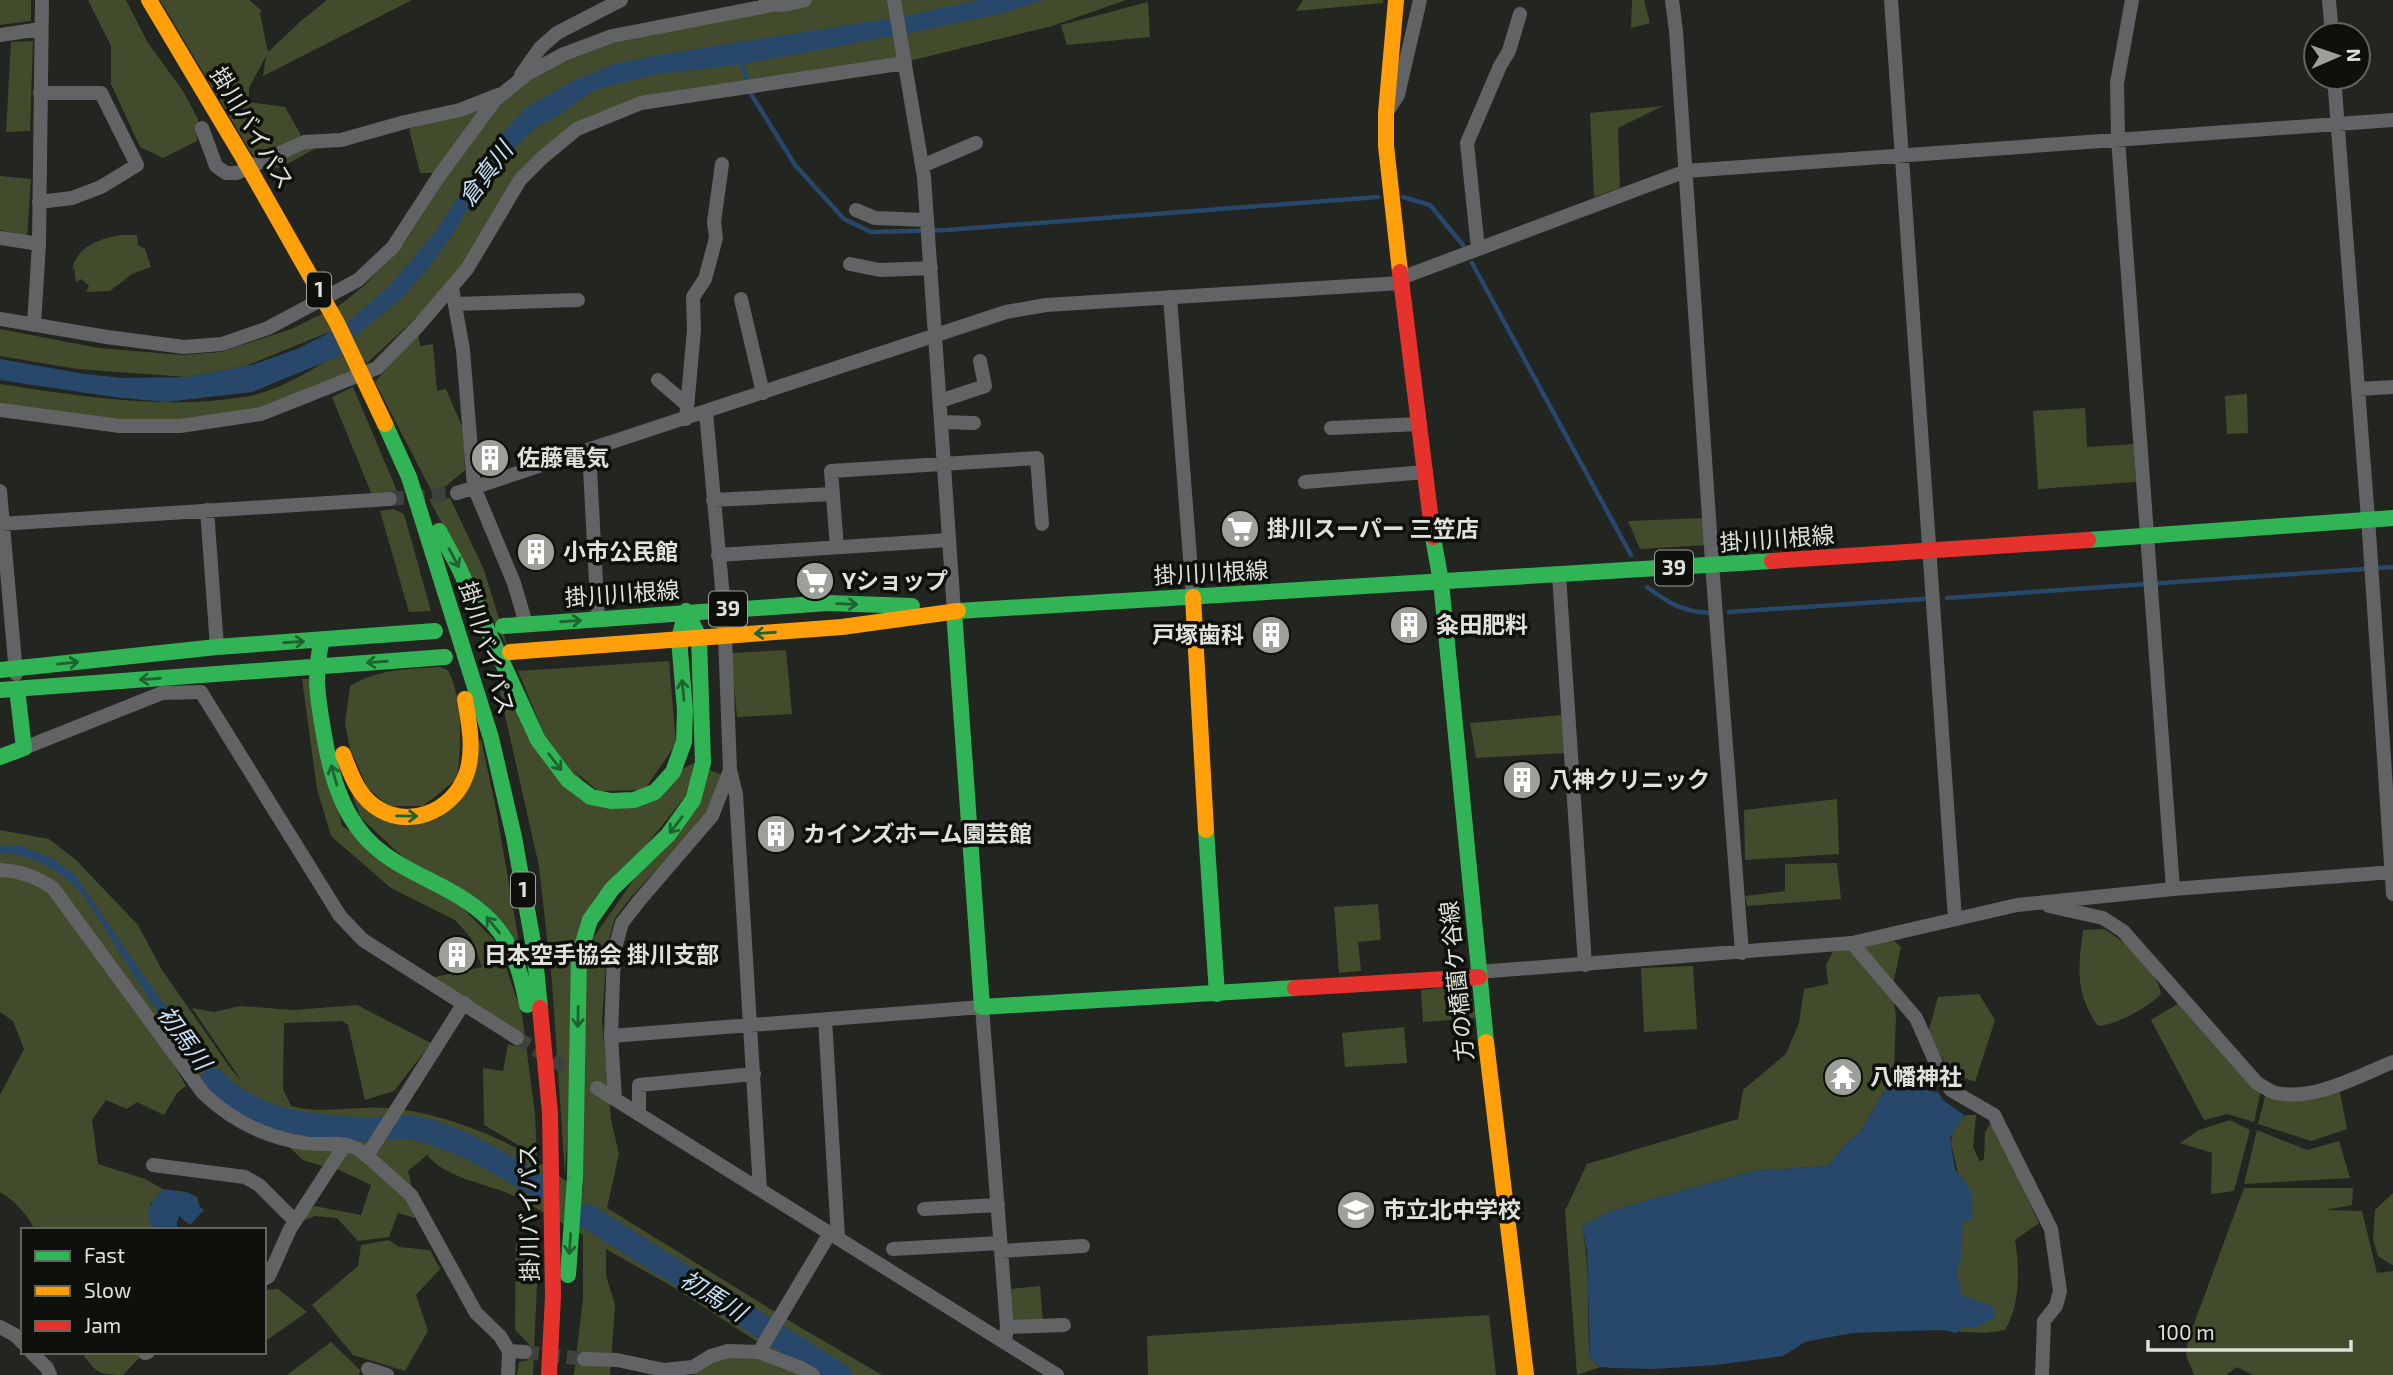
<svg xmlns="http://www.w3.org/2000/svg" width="2393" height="1375" font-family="'Exo 2','Noto Sans JP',sans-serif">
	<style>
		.green { fill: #424c2c }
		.water { fill: #27486b }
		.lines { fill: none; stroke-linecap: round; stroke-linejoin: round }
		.stream { stroke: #27486b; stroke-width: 4.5 }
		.river { stroke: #27486b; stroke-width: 24 }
		.street-tunnel { stroke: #3f413c; stroke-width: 14; stroke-dasharray: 14 7; stroke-linecap: butt }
		.street { stroke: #626364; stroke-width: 14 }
		.fast { stroke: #30b455; stroke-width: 16 }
		.slow { stroke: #ff9f0a; stroke-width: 16 }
		.jam { stroke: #e5322d; stroke-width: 16 }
		.slow-bridge { stroke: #ff9f0a; stroke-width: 16 }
		.oneway { stroke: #1f6230 }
		.labels { text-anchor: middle; stroke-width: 7; stroke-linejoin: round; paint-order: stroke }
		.shield { fill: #0e100b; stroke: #a0a29c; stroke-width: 2 }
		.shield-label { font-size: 21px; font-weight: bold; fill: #dfe1da }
		.street-label { font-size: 23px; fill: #dfe1da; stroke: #0e100b }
		.poi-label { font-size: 23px; font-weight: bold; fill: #dfe1da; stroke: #0e100b; text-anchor: start }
		.water-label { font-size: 24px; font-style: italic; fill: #c8dff9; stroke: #0e100b }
	</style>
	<rect width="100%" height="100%" fill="#232520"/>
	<path class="green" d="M0,0H31V21L0,25Z
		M88,0H126L148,43L183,91L198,119L197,141L163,158L140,147L111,84V46Z
		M160,0H249L262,11L260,13L268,52L302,20L327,0H412L263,76L266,56L249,88V102L285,107L301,135L296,140L316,148L282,167L265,170L250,151Z
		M811,0H1126L1052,26L893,65L589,119L538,161L445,291L367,363L329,332L246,366L187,377L77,369L0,356V329L98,348L183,355L221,352L291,329L340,305L364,286L405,242L495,100L552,60L633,32Z
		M1303,0H1383V3L1296,11Z
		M1632,0H1644L1650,23L1631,28Z
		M1148,2L1150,37L1067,45L1061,25Z
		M33,41L30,131L6,132L11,42Z
		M486,104L436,173H420L409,129Z
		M1663,106L1618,128L1620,188L1594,197L1590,113Z
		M0,176L31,179L27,237L0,230Z
		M121,235H137L138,245L145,249L151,267L132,274L110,291L86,292L89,286L81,279L76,283L74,267L72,271C75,247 100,238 121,235Z
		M418,332L420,346L433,344L437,391L446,389L463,429L465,470L446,486L432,492L375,382Z
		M341,352L352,372L267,407L178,424L119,420L0,406V384C76,396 168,410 244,397C280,391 311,370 341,352Z
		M353,387L397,491L372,495L332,397Z
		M2247,394L2248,433L2227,434L2225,396Z
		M2085,408L2087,447L2134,444L2136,482L2038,489L2033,411Z
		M450,498L484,570L508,648L429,499Z
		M393,509L404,514L431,611L409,612L380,511Z
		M1705,518L1707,545L1640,549L1628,521Z
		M786,650L792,714L737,717L731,653Z
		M669,661L676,744L644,790L598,791L551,751L518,671Z
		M440,667L448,670C464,704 461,743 457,779L423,806H388L367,787L350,748L345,724L350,686C378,669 408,669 440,667Z
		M302,679H311L342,826L460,905L498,944L522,1014L535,1114L537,1156L484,1125L483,1068L503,1071L508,1044L514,1046L520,1036L430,978L482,967L471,938L455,920L391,888L331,836L317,789Z
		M497,680L605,807L696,762L685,797L581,926L565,1175L552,982L539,866Z
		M1563,715L1565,753L1476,758L1470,723Z
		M481,739L496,809L521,954L406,860L361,818L352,795L440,818Z
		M710,770L722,775L704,818L632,896L615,918L607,947L602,1021L611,1120L619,1154L607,1208L803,1329L882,1375H695L693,1367L721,1353L767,1348L673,1287L606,1249V1275L615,1305L610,1375H574L583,1298V1235C561,1223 539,1209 516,1197C488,1183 448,1180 427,1155L408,1171L416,1204L407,1198L415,1218L398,1213L389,1237L358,1241L337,1218L315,1216L300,1222L314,1206L361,1215L371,1185L331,1166L328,1168L303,1160L286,1144L232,1111L165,1050L186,1086L177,1093L164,1115L137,1102L127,1109L106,1100L92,1120L98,1164L145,1179L163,1189L150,1205L157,1230H35C26,1213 16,1202 0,1192V1095L24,1049L13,1021L0,1012V830L49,839L76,860L138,925L162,970L231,1069L241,1080L192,1008L214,1012L240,1006L293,1010L357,1005L431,1043L394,1091L365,1100L348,1025L342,1021L284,1023L283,1089L291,1106C323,1115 356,1105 388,1108C424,1111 463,1123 496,1138C527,1152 555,1174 583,1192L584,969L593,938Z
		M1837,799L1839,854L1745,860L1744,810Z
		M1837,863L1841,899L1747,906L1745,896L1785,891V864Z
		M1378,904L1381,940L1358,942L1361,971L1339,973L1334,907Z
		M2104,929C2125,941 2157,969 2161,994C2149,1007 2116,1025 2098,1026C2075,994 2078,967 2083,930Z
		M1891,938L1901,947L1892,989L1896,1017L1894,1067L1889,1084L1860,1132L1843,1147L1828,1166L1753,1171L1614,1210L1582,1226C1591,1269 1586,1313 1590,1357L1600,1367L1577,1375L1565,1211L1587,1164L1738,1119L1743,1090L1786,1054L1799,1023L1804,989L1828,984L1826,965L1837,944Z
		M1693,966L1697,1029L1644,1032L1641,968Z
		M1469,985L1476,1018L1423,1022L1421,990Z
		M1979,994L1995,1020L1975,1082L1950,1072L1928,1033L1938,997Z
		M2184,1000L2262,1086L2254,1122L2227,1114L2204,1120L2151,1020Z
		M1404,1027L1407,1063L1345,1067L1342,1033Z
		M2335,1085L2340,1093L2347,1129L2311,1141L2258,1124L2267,1089L2280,1099Z
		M1966,1115H1976L1973,1147L1980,1162L1984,1159L1985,1132L1992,1121L2039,1223L2015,1240C2020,1268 2020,1306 2005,1330L1986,1333L1948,1331L1961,1186L1951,1143L1952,1134L1960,1118Z
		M2230,1120L2250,1130L2234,1191L2211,1194L2212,1153L2180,1143L2199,1130Z
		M2257,1130L2307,1150L2339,1141L2350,1178L2244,1184Z
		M2244,1188H2353L2352,1205L2325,1210L2362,1211L2377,1273L2393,1271V1375H2253L2237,1367L2226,1375H2194L2186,1355L2188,1340Z
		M2393,1193V1265H2392L2378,1256L2373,1239L2375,1210Z
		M516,1236L539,1239L533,1375H517L519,1362L528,1360L529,1344L515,1330Z
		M389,1240L399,1247L430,1250L440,1269L416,1295L428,1331L405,1371L353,1355L312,1305L358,1266L361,1245Z
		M1040,1286L1043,1322L1014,1324L1011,1289Z
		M278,1289L307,1312L264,1342V1290Z
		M1489,1315L1496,1375H1148L1147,1336Z
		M331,1342L360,1370L359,1375H287Z
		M81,1352H147L139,1358L123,1375C97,1375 97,1373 81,1352Z"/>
	<path class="water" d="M979,0H1043L999,14L909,33L743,64L653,75L594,90L562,113L536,128L514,148L487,176L451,237L429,267L402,298L354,337L359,348L252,392L166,402L113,397L0,380V359L85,374L122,378L187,377L252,365L297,349L346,324L391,284L436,231L489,149L525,108L569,83L610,65L658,55L906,16Z
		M0,845L21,846L52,858L75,875L158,996L205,1058L238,1094L234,1107C173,1045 130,967 83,895C61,870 33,854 0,853Z
		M1889,1084L1938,1092L1943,1100L1964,1115L1950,1138L1955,1169L1971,1190L1973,1219L1963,1221L1961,1258L1957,1272L1961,1295L1993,1306L1995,1317L1977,1327L1962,1328L1956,1333L1942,1330L1852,1333L1805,1342L1783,1356L1715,1365L1654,1369L1613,1368L1600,1367L1590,1357L1587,1251L1582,1226L1614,1210L1753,1171L1828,1166L1843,1147L1860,1132Z
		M163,1189L187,1192L197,1197L200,1207L204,1210L190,1225L179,1216L177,1222V1230H156C140,1215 152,1202 163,1189Z"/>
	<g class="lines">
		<path class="stream" d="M741,60L747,79
			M751,94L795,165L844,219L871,232L947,230L1378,197
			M1403,197L1430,205L1463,245
			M1472,263L1631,555
			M1647,587C1668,603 1684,612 1710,613
			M1947,598L2393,567
			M1729,612L1924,599"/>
		<path class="river" d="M213,1080C252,1122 316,1129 371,1129C385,1129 401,1125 414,1128C461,1138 498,1163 539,1186
			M587,1216L839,1375"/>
		<path class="street-tunnel" d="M390,499L457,493
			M517,1038L579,1076
			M525,1352L584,1359"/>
		<path class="street" d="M894,0L924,177L954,611
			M1672,0L1676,31L1713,577L1742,953
			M1891,0L1955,919
			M2132,0L2117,83L2118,139L2173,889
			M2329,0L2332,35
			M765,2C778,8 792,3 805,0
			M0,35L41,29
			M521,75L540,48L557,33L621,0
			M2334,77L2369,532L2393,894
			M1389,109L1398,95L1420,0
			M202,128L216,166L226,173H237L304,142L341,140L405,122L460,110L498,95
			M922,166L976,143
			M39,202L72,198L101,187L137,165L101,93H40
			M856,210L875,218L927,220
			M0,238L39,244
			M1478,249L1467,143L1500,66L1509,51L1520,14
			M850,264L880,270L931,268
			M1401,278L1686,171L2393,120
			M452,288L463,350L474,487L514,583L526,624
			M1170,297L1193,597
			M741,299L763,393
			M455,304L578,300
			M0,319L107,337L184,347L222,344L268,328L358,280L393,247L439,176L495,100L527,74L564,54L612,36L772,5
			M34,325L39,244L42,0
			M658,380L687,405
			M2358,389L2393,387
			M940,401L985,386L980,361
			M0,410L120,426H180L261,414L377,368L419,325L467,269L520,180L543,157L577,129L641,103L905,63
			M706,412L724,609L730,770L736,794L760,1190
			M686,419L694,330L693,297L705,279L716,238L714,222L722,164
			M941,422L974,423
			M1331,428L1420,424
			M589,450L598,619
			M1305,482L1426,472
			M0,491L16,674
			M457,493L1006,312L1046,305L1401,283
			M713,500L833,494
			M207,510L217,647
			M0,524L390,499
			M837,547L831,471L1037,458L1042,524
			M718,555L949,540
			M1559,575L1585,965
			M24,748L162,693L201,692L340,916L363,940L517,1038
			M0,870C21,871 36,877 53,888L203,1093C232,1121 264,1137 304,1143C319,1146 339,1141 353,1147C358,1148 363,1153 367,1156
			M2049,906L2103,918L2123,931L2257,1083C2263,1086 2270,1092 2276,1093C2315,1101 2358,1076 2393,1062
			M1852,943L1916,1018L1943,1079L1951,1090L1994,1115L2051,1229L2060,1291L2056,1306L2044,1321L2042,1375
			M1478,972L1852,943L2017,905L2173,889L2393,872
			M464,1003L367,1156L411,1195L476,1313L500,1336L509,1351L508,1375
			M825,1019L838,1238
			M611,1036L982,1007L1007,1327L1005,1341
			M597,1088L1057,1375
			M615,1099L611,1036L614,952L622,923L639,901L712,816L730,770
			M639,1114V1085L754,1074
			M153,1165L245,1177L259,1185L295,1221
			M924,1209L998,1205
			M893,1249L1000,1243
			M1001,1251L1083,1246
			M264,1279L269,1276L290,1229L344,1146
			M0,1327L15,1335L23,1343
			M1007,1327L1064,1325
			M509,1351L525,1352
			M31,1352L47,1368L50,1375
			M759,1352L801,1368L813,1375
			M145,1353L148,1352
			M584,1359L617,1360L664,1370L693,1367L711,1356L728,1351L759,1352L830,1233
			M368,1369L387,1375"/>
		<path class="fast" d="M385,424L409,477L491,738L514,837L534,948L540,1008
			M439,531L458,566L538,740L568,780L591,797L611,801L634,800L655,792L673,772L684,742L685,710L679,639L686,611
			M1433,537L1441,582L1486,1042
			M2088,540L2393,518
			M954,611L982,1007L1295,988
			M958,611L1772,561
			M503,626L828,603L912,606
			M322,640C313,675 318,700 324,735C330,771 340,809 365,837C382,856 405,868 427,879C490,910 514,933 527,1005
			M0,670L217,647L435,631
			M0,690L445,657
			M0,757L24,748L17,689
			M1206,830L1217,994
			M568,1275L575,1178L579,956L590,920L612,889L668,835L693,800L703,763L699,637L686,611"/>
		<path class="slow" d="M149,0L245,161
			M1396,0L1386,113V146L1400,272
			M1193,597L1206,830
			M510,652L842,627L958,611
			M343,754C350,772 357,793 373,805C405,831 453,812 466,775C475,751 469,723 465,699
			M1486,1042L1526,1375"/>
		<path class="jam" d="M1400,272L1433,537
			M1772,561L2088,540
			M1295,988L1479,977
			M540,1008L550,1113L553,1296L549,1375"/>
		<path class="slow-bridge" d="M245,161L337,323L385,424"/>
	</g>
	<defs><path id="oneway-shaft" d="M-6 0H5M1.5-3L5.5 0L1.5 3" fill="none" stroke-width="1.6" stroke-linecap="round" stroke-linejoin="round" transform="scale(1.75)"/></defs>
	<g class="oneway">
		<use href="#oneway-shaft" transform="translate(454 558) rotate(62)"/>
		<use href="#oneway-shaft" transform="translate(847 604) rotate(2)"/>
		<use href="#oneway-shaft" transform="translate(571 621) rotate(-4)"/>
		<use href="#oneway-shaft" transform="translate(765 633) rotate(176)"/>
		<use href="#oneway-shaft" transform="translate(294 642) rotate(-4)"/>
		<use href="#oneway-shaft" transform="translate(377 662) rotate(176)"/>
		<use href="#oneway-shaft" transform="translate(68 663) rotate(-6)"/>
		<use href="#oneway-shaft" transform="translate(150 679) rotate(176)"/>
		<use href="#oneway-shaft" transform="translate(683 690) rotate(-96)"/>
		<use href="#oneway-shaft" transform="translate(555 762) rotate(52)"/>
		<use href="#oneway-shaft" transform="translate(334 775) rotate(-106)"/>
		<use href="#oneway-shaft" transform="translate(407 816) rotate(1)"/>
		<use href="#oneway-shaft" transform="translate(676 825) rotate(127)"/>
		<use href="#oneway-shaft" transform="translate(493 925) rotate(-129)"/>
		<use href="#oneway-shaft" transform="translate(578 1017) rotate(91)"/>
		<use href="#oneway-shaft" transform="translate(570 1244) rotate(94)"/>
	</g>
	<defs>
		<g id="building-disc" transform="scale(2.0125)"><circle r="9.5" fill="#9d9f99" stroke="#0e100b"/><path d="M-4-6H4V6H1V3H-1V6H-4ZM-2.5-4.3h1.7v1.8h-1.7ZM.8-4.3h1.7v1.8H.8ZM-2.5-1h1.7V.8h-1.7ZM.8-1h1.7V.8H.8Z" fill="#fff"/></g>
		<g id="supermarket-disc" transform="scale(2.0125)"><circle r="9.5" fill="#9d9f99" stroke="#0e100b"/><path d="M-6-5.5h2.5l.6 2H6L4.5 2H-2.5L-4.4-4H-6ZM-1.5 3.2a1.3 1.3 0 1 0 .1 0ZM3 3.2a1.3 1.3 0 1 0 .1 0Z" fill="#fff"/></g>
		<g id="temple-disc" transform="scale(2.0125)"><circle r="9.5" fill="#9d9f99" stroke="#0e100b"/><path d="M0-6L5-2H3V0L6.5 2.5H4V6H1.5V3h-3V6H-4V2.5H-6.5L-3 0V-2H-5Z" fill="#fff"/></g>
		<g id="school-disc" transform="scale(2.0125)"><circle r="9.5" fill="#9d9f99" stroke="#0e100b"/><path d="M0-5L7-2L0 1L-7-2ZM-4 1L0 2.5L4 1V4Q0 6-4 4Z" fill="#fff"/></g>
	</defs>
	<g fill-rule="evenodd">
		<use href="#building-disc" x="490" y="458"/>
		<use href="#supermarket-disc" x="1240" y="529"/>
		<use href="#building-disc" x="536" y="552"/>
		<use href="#supermarket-disc" x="815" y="581"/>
		<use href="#building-disc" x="1409" y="625"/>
		<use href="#building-disc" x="1271" y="635"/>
		<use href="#building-disc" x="1522" y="780"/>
		<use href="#building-disc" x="776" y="834"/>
		<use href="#building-disc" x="457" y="955"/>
		<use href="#temple-disc" x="1843" y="1077"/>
		<use href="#school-disc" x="1356" y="1210"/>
	</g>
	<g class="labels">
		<g class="shield">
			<rect x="307" y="272.5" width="24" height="35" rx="5"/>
			<rect x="1655" y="550.5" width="38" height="35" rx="5"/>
			<rect x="709" y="591.5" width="38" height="35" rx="5"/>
			<rect x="511" y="872.5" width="24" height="35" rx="5"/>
		</g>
		<g class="shield-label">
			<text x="319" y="297">1</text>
			<text x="1674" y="575">39</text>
			<text x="728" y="616">39</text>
			<text x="523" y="897">1</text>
		</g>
		<g class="street-label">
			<text transform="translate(252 128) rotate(59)" y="8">掛川バイパス</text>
			<text transform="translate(1777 539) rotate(-4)" y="8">掛川川根線</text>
			<text transform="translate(1211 573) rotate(-3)" y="8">掛川川根線</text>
			<text transform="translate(622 594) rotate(-4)" y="8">掛川川根線</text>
			<text transform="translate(487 648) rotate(73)" y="8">掛川バイパス</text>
			<text transform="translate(1457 981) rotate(-96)" y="8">方の橋薗ケ谷線</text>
			<text transform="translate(529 1213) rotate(-91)" y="8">掛川バイパス</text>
		</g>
		<g class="poi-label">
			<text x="517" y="466">佐藤電気</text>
			<text x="1267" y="537">掛川スーパー 三笠店</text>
			<text x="563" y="560">小市公民館</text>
			<text x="842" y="589">Yショップ</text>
			<text x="1436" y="633">粂田肥料</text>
			<text x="1244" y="643" text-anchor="end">戸塚歯科</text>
			<text x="1549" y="788">八神クリニック</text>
			<text x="803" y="842">カインズホーム園芸館</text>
			<text x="484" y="963">日本空手協会 掛川支部</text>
			<text x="1870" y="1085">八幡神社</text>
			<text x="1383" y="1218">市立北中学校</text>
		</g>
		<g class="water-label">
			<text transform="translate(486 174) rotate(-53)" y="8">倉真川</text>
			<text transform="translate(184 1038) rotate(54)" y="8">初馬川</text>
			<text transform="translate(713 1296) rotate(32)" y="8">初馬川</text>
		</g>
	</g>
	<rect x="21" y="1228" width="245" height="126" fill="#0e100b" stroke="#62645e" stroke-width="2"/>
	<rect x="35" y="1251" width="35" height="10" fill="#30b455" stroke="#62645e" stroke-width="2"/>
	<text x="84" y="1263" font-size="21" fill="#dfe1da">Fast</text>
	<rect x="35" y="1286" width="35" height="10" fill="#ff9f0a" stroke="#62645e" stroke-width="2"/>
	<text x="84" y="1298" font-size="21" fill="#dfe1da">Slow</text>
	<rect x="35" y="1321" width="35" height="10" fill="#e5322d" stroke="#62645e" stroke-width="2"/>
	<text x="84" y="1333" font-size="21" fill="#dfe1da">Jam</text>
	<g transform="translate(2337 56) rotate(88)"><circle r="33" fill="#0e100b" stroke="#62645e" stroke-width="2"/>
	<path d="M0-5L12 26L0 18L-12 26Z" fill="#9d9f99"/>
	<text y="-10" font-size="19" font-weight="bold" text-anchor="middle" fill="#dfe1da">N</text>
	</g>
	<path d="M2148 1340v10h203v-10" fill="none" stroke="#dfe1da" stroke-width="3.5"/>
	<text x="2158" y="1340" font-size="21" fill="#dfe1da" stroke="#0e100b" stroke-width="5" paint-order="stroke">100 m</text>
</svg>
